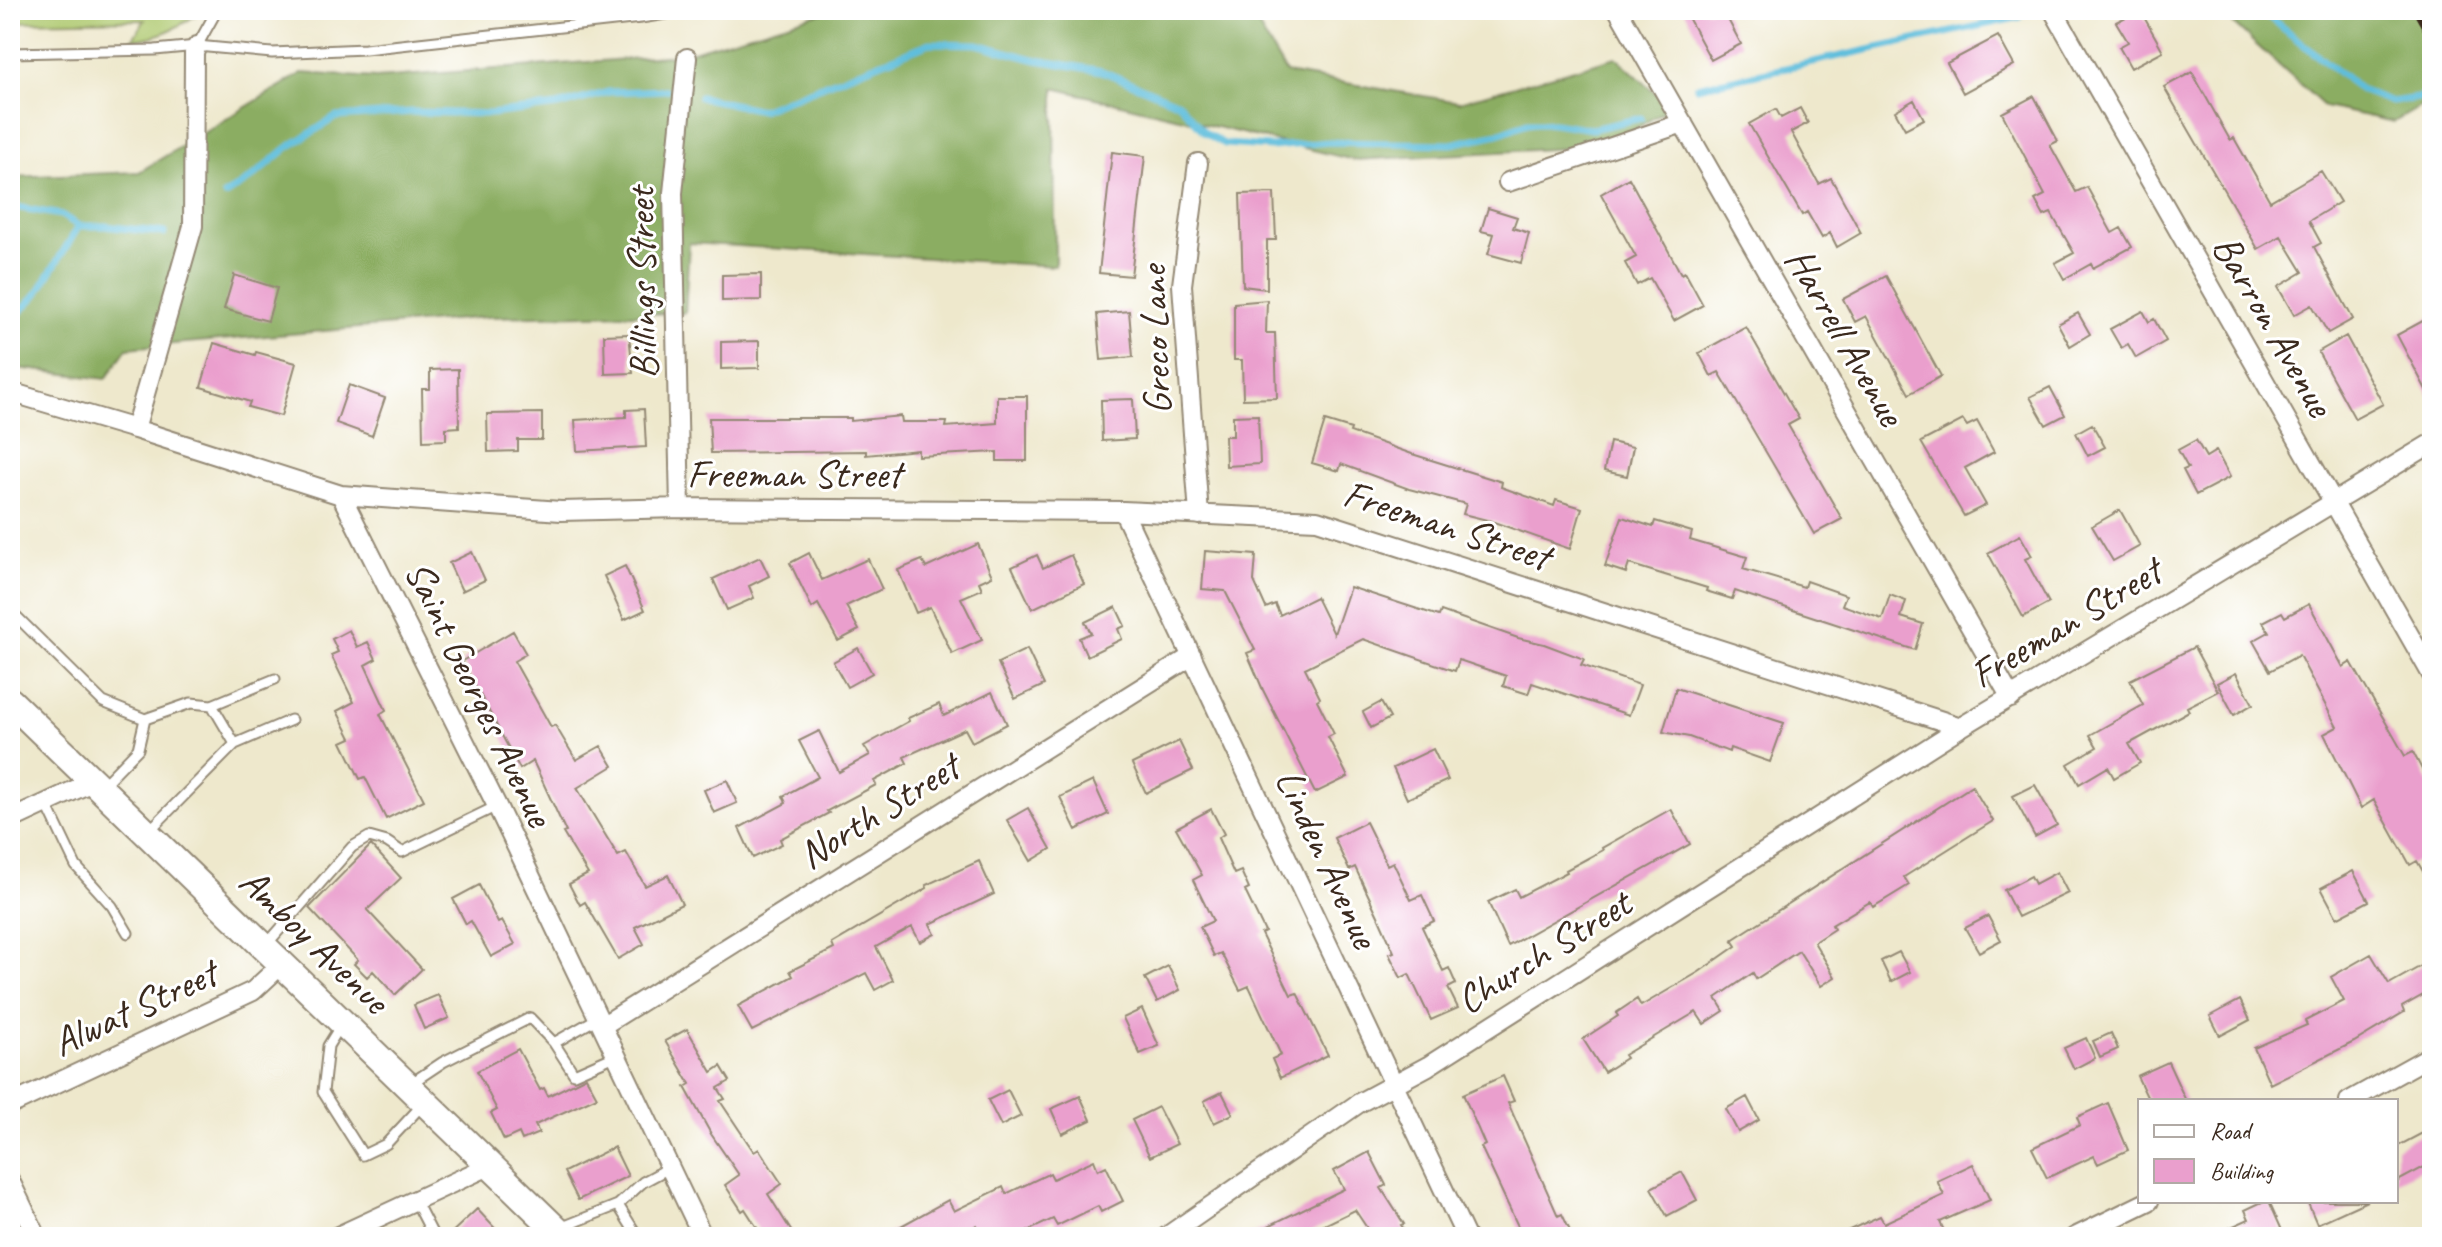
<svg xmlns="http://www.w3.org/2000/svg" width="2442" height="1247" font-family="Caveat,sans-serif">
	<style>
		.green { fill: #afc96f; stroke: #757a46; stroke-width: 2 }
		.forest { fill: #8bad62; stroke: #636c40; stroke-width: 2 }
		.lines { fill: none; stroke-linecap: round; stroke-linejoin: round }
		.stream { stroke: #5ebedc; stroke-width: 7 }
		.building { fill: #ea9fcd }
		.service-casing { stroke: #948975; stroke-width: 13 }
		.minor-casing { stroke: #948975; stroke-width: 22 }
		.secondary-casing { stroke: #948975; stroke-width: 30 }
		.service { stroke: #fff; stroke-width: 9 }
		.minor { stroke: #fff; stroke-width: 18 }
		.secondary { stroke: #fff; stroke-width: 26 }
		.rail { stroke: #3b2a1e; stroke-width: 6 }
		.labels { text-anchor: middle; stroke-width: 6; stroke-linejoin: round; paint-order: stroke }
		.street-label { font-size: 40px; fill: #3b2a1e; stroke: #fff }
	</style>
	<rect width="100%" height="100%" fill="#fff"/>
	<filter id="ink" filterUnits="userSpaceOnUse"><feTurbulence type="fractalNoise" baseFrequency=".0125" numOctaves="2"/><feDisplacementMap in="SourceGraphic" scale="16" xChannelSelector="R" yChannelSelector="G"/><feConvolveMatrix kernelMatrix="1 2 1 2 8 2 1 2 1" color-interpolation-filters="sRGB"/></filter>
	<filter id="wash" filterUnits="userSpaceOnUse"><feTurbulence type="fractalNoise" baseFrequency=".006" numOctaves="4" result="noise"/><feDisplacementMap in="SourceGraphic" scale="32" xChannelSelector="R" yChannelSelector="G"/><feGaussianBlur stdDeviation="1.8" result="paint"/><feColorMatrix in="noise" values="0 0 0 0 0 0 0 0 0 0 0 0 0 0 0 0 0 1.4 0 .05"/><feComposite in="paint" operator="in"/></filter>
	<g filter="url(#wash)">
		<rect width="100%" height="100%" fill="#eee8cc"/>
		<path class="green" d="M10,10H202C183,26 158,38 132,40L145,20L10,22Z"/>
		<path class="forest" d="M832,10H1249L1286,73L1459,102L1616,57L1671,107L1607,146L1354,160L1054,88L1055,266L689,243L685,313L486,317L127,348L106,379L10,367V177L139,172L302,73L376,78L679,55Z
			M2218,10H2432V100L2394,122L2325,107Z"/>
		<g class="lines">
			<path class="stream" d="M2249,10L2269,17L2362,91L2392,102L2431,96
				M1697,87L2020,17
				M700,97L761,110L930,43L977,44L1037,60L1102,71L1179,103L1204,132L1224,144L1271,147L1329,142L1451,144L1498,134L1527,123H1554L1592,129L1641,118
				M225,195L250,179L287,148L336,117L413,112L490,114L558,106L609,92L666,90
				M10,206L61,215L79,226H105L164,233
				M10,322L37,294L79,226"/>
		</g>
		<g id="blocks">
			<path class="building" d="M1684,10H1723L1741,44L1711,60Z
				M2140,10L2163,51L2131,68L2119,47L2128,42L2116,22Z
				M1998,36L2014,65L1963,93L1947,63Z
				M2192,72L2230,140L2234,138L2270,201L2321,171L2340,202L2309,221L2321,243L2314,247L2353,319L2328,333L2312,305L2294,315L2278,287L2303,272L2281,236L2258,249L2164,87Z
				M2034,96L2058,141L2050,145L2076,192L2087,187L2112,233L2121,228L2132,247L2093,268L2091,264L2064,279L2055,263L2074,253L2051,213L2044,216L2035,200L2045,195L2002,113Z
				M1914,100L1924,119L1905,129L1895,111Z
				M1800,108L1808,123L1791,132L1819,184L1831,178L1861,233L1837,247L1830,233L1822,238L1807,212L1802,215L1749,124L1776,109L1781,118Z
				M1112,152L1145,156L1131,276L1099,273Z
				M1629,178L1681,274L1685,272L1703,305L1674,321L1650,278L1637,285L1625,263L1636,257L1601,194Z
				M1274,193L1276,240H1267V289L1243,286L1240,194Z
				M1488,208L1517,217L1513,228L1529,233L1521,263L1488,254L1494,234L1481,231Z
				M761,274V300L722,301V275Z
				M234,275L277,288L268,321L224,309Z
				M1886,276L1941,376L1909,394L1866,316L1855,322L1843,299Z
				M1267,300L1266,333H1275L1277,398L1243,399L1242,360H1234V303Z
				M1129,311L1133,357L1101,360L1097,314Z
				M2143,311L2149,322L2154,319L2166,341L2136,358L2128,344L2121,348L2110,329Z
				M2078,313L2090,334L2070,346L2058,324Z
				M2432,316V401L2397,335Z
				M1746,327L1799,419L1788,425L1842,519L1814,534L1719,372L1711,376L1699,353Z
				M629,334L633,373L605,374L604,335Z
				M2346,336L2383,404L2355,419L2318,352Z
				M759,341V368L721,369V342Z
				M214,343L255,355L256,352L296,363L281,416L248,407L250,402L201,387Z
				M458,369L459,427L446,428V440L423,441L422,389H430V370Z
				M349,385L385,398L372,436L336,423Z
				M2050,387L2065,415L2046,425L2030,397Z
				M997,396H1027V461H997V452L918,456V450L866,455V451L711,453L709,418H851V421L901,416L902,422H947L946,427L997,423Z
				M1133,399L1135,439L1102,441L1101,400Z
				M644,409L646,447L577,451L575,420L626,417V410Z
				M542,413V440H518V451L488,452L487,414Z
				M1258,415L1260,464L1226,466L1225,436H1233V416Z
				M1963,420L1967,426L1977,421L1994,452L1965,468L1986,505L1964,516L1921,442Z
				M1325,421L1351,429L1350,432L1412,454L1502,482L1501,487L1554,506L1556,500L1582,508L1570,549L1491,521L1463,514L1466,504L1409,489L1341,464L1339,471L1312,463Z
				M2092,424L2105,447L2088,456L2076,433Z
				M2196,440L2206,457L2216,451L2230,477L2196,495L2183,470L2188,468L2178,450Z
				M1610,442L1633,447L1627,476L1604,471Z
				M2120,510L2140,546L2113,561L2092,526Z
				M1622,517L1653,527L1655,521L1692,532L1690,540L1747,557L1743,569L1804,587L1806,581L1846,595L1842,605L1882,619L1890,595L1906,601L1901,617L1923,624L1915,650L1735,591L1732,599L1706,591L1707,588L1629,564L1626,573L1605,566Z
				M2020,535L2032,556L2025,559L2049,603L2023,617L1988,553Z
				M978,544L992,576L979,582L982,589L961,598L982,640L952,654L930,607L916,613L898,570L922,560L926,568Z
				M1205,551L1256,555L1254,581L1266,608L1275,604L1280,615L1316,597L1334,634L1350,587L1439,616L1441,611L1518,638L1544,644L1584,659L1581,665L1640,685L1629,715L1532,683L1528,694L1503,686L1506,676L1459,660L1455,671L1363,639L1305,668L1320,698L1317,700L1334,734L1328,737L1348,777L1315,793L1263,690L1247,653L1255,650L1225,591L1202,589Z
				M472,552L485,580L462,591L449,563Z
				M809,553L822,580L868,559L882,589L846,606L859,630L838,641L818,604L812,608L790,563Z
				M1037,555L1043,568L1071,555L1084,584L1032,609L1012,567Z
				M760,557L769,576L749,586L754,598L727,610L713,579Z
				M625,566L645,610L624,620L604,576Z
				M2309,604L2343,667L2351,662L2405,756L2413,752L2432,789V887L2417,861L2410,865L2374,800L2361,808L2324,734L2337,727L2299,655L2270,671L2253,641L2269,632L2263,622L2282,612L2285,617Z
				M1116,607L1125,626L1118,629L1122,639L1087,656L1079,638L1091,633L1085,622Z
				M349,630L357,647L368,642L376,659L365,665L386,710L380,714L424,800L386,819L365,777L360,779L342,742L351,738L337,711L354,702L331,655L338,652L332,639Z
				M513,631L526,654L514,661L551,727L555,725L576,760L601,746L613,766L577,788L618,856L626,852L645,886L668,875L682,904L635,927L644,944L618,959L585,902L580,905L569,884L588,874L563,833L566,832L533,761L520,769L462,661Z
				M2194,647L2218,691L2187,707L2189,711L2129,744L2140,763L2114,778L2108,767L2079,784L2068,764L2097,747L2090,735L2143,705L2130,680Z
				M858,648L872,673L847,687L833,662Z
				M1027,649L1044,685L1015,699L998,663Z
				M2236,673L2253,704L2234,715L2217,683Z
				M1676,688L1784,723L1770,762L1730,748L1729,752L1689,737L1663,732Z
				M992,692L1007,724L972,742L965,729L904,757L907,763L874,781L876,785L827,811L829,813L780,839L782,844L753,858L739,828L786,803L783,796L818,777L799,741L819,731L839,772L870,755L864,746L909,721L908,718L939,704L944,716Z
				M1381,702L1390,718L1371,728L1363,712Z
				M1179,741L1193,770L1146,793L1132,764Z
				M1433,749L1448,780L1407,799L1393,768Z
				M727,780L737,803L714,813L704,790Z
				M1093,781L1108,814L1076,830L1060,797Z
				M2035,785L2057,825L2035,837L2013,796Z
				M1972,786L1993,821L1904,877L1909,885L1873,907L1870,902L1832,925L1834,929L1814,942L1835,977L1821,986L1799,951L1756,979L1753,973L1716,998L1724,1011L1704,1024L1696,1012L1624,1055L1626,1058L1604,1072L1583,1039L1618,1016L1616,1013L1637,999L1641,1006L1699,972L1736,946L1732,940Z
				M1028,808L1051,849L1031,861L1007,820Z
				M1211,809L1224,834L1218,838L1234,874L1241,871L1249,889L1245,891L1265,932L1261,934L1291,995L1297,993L1328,1055L1280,1078L1272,1059L1281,1055L1249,986L1240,990L1221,953L1214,956L1200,927L1213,921L1193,880L1202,875L1176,828Z
				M1671,809L1690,844L1508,946L1488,902L1515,889L1519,897L1567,872L1566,870L1603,850L1602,848Z
				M1366,822L1387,865L1393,862L1411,900L1422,895L1434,921L1422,927L1443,971L1449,968L1456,984L1448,988L1458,1008L1431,1020L1409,974L1401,978L1389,954L1394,952L1378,916L1355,867L1349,870L1334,838Z
				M371,845L401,878L367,910L422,969L395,995L373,971L367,977L354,964L358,960L309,908Z
				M979,861L994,894L930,924L935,934L920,942L912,927L876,947L893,980L875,990L866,973L752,1031L738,1006L793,976L790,971L834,949L832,944L927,888L926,885Z
				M2353,871L2369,901L2337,918L2321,888Z
				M2057,872L2068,893L2018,917L2004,890L2031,876L2035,884Z
				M479,885L498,923L502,921L515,944L491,957L471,921L466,924L453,899Z
				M1988,916L2001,940L1979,952L1965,928Z
				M1899,952L1910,972L1891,982L1881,961Z
				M2371,954L2389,984L2432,960V990L2402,1007L2404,1012L2354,1042L2270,1084L2254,1048L2307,1025L2305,1021L2344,1001L2331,977Z
				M1168,966L1180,990L1157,1002L1145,978Z
				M438,995L449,1018L424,1029L414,1005Z
				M2240,1000L2250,1020L2220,1036L2210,1016Z
				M1142,1009L1159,1046L1140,1054L1123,1018Z
				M687,1029L712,1072L721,1066L730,1081L718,1088L725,1099L720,1101L754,1152L759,1149L782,1184L768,1194L795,1237H763L745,1209L742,1211L725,1185L739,1175L711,1134L685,1087L690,1084L665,1041Z
				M2111,1033L2118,1049L2100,1057L2093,1041Z
				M2086,1038L2095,1058L2074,1069L2064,1048Z
				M518,1049L540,1090L544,1088L548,1096L586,1077L597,1097L535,1125L539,1133L522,1140L519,1133L504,1140L491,1113L497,1110L477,1071Z
				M2168,1062L2186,1101H2149L2137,1076Z
				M1503,1076L1514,1101L1508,1103L1558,1216L1562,1214L1573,1237H1523L1481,1147L1485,1145L1463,1094Z
				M1008,1090L1021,1116L1001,1126L988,1100Z
				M1222,1092L1233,1114L1214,1123L1204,1101Z
				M1080,1096L1091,1120L1062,1134L1051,1109Z
				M1747,1097L1759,1120L1738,1132L1726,1109Z
				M2108,1103L2128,1150L2098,1164L2094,1156L2047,1178L2032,1148L2080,1125L2077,1117Z
				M1158,1107L1177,1144L1150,1157L1132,1120Z
				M2432,1128V1163L2396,1182V1147Z
				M614,1147L628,1176L578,1200L564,1172Z
				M1369,1152L1386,1185L1381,1188L1404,1224L1401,1225L1409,1237H1373L1355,1210L1300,1237H1246L1344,1189L1334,1171Z
				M1094,1160L1098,1170L1106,1166L1123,1201L1101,1212L1098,1206L1057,1226L1053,1219L1015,1237H983L977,1225L955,1237H881L948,1200L954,1211L1003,1187L1006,1194L1050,1173L1053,1179Z
				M1973,1164L1990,1200L1940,1222L1947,1237H1834L1880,1216L1884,1223L1944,1195L1937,1181Z
				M1682,1172L1697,1200L1667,1216L1651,1188Z
				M2264,1201H2269L2285,1237H2209L2249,1219L2245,1210Z
				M2307,1201H2367L2317,1224Z
				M477,1209L503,1237H447Z"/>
		</g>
	</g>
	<g filter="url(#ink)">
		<use href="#blocks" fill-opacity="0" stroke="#948975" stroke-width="2"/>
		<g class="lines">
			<g class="service-casing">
				<path id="service" d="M197,46L217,10
					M10,53L155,50L197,46L272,53L365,49L641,18L690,10
					M10,610L103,702L145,719
					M212,705L235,744
					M103,785L138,749L145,719L191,703L212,705L275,679
					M46,803L76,866L112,906L128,933
					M148,832L235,744L291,720
					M267,944L352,847L369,837L387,842L402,852L497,806
					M341,1025L328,1046L323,1092L363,1155L386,1144L423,1104
					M554,1043L574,1074L615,1056
					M410,1084L443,1062L530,1018L554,1043L598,1018
					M415,1200L434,1237
					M618,1205L638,1237
					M560,1228L618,1205L643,1182L669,1168"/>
			</g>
			<g class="minor-casing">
				<path id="minor" d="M1618,10L2011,698
					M2053,10L2432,675
					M1198,163L1182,285L1199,515
					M1508,182L1683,123
					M10,392L135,429L341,495L561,511L680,508L1123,511L1317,520L1961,727L2432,443
					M135,429L193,226L194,53L197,46
					M341,495L497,806L703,1237
					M680,508L673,193L687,58
					M1123,511L1466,1237
					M10,820L94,781
					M602,1026L1192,656
					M2349,1101L2432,1055
					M10,1105L253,991L282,964
					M10,1181L37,1237
					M336,1237L491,1165
					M1166,1237L1359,1103L1428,1066L1961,727
					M2075,1237L2149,1201"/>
			</g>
			<g class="secondary-casing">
				<path id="secondary" d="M10,701L564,1237"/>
			</g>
			<use href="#service" class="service"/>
			<use href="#minor" class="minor"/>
			<use href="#secondary" class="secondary"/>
			<path class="rail" d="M2415,10L2432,40
				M2430,10L2432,14"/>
		</g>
	</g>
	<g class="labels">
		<g class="street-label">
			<text transform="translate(641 283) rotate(-91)" y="14">Billings Street</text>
			<text transform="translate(2274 325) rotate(60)" y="14">Barron Avenue</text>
			<text transform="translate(1846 336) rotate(60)" y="14">Harrell Avenue</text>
			<text transform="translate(1154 340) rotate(-92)" y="14">Greco Lane</text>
			<text x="794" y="487">Freeman Street</text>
			<text transform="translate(1447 524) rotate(18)" y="14">Freeman Street</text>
			<text transform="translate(2065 622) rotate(-31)" y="14">Freeman Street</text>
			<text transform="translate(480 693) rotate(64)" y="14">Saint Georges Avenue</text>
			<text transform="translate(878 810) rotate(-32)" y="14">North Street</text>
			<text transform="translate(1328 858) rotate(65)" y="14">Linden Avenue</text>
			<text transform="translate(315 940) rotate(44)" y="14">Amboy Avenue</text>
			<text transform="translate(1543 951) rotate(-32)" y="14">Church Street</text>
			<text transform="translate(134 1007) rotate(-25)" y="14">Alwat Street</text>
		</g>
	</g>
	<rect width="2442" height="1247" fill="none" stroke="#fff" stroke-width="40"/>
	<rect x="2138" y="1099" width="260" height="104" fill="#ffffff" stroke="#b1aaa5" stroke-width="2"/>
	<rect x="2154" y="1125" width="40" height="12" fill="#ffffff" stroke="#b1aaa5" stroke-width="2"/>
	<text x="2210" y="1139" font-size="24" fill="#3b2a1e">Road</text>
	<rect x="2154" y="1159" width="40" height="24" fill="#ea9fcd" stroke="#b1aaa5" stroke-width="2"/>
	<text x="2210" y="1179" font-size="24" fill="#3b2a1e">Building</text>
</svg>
